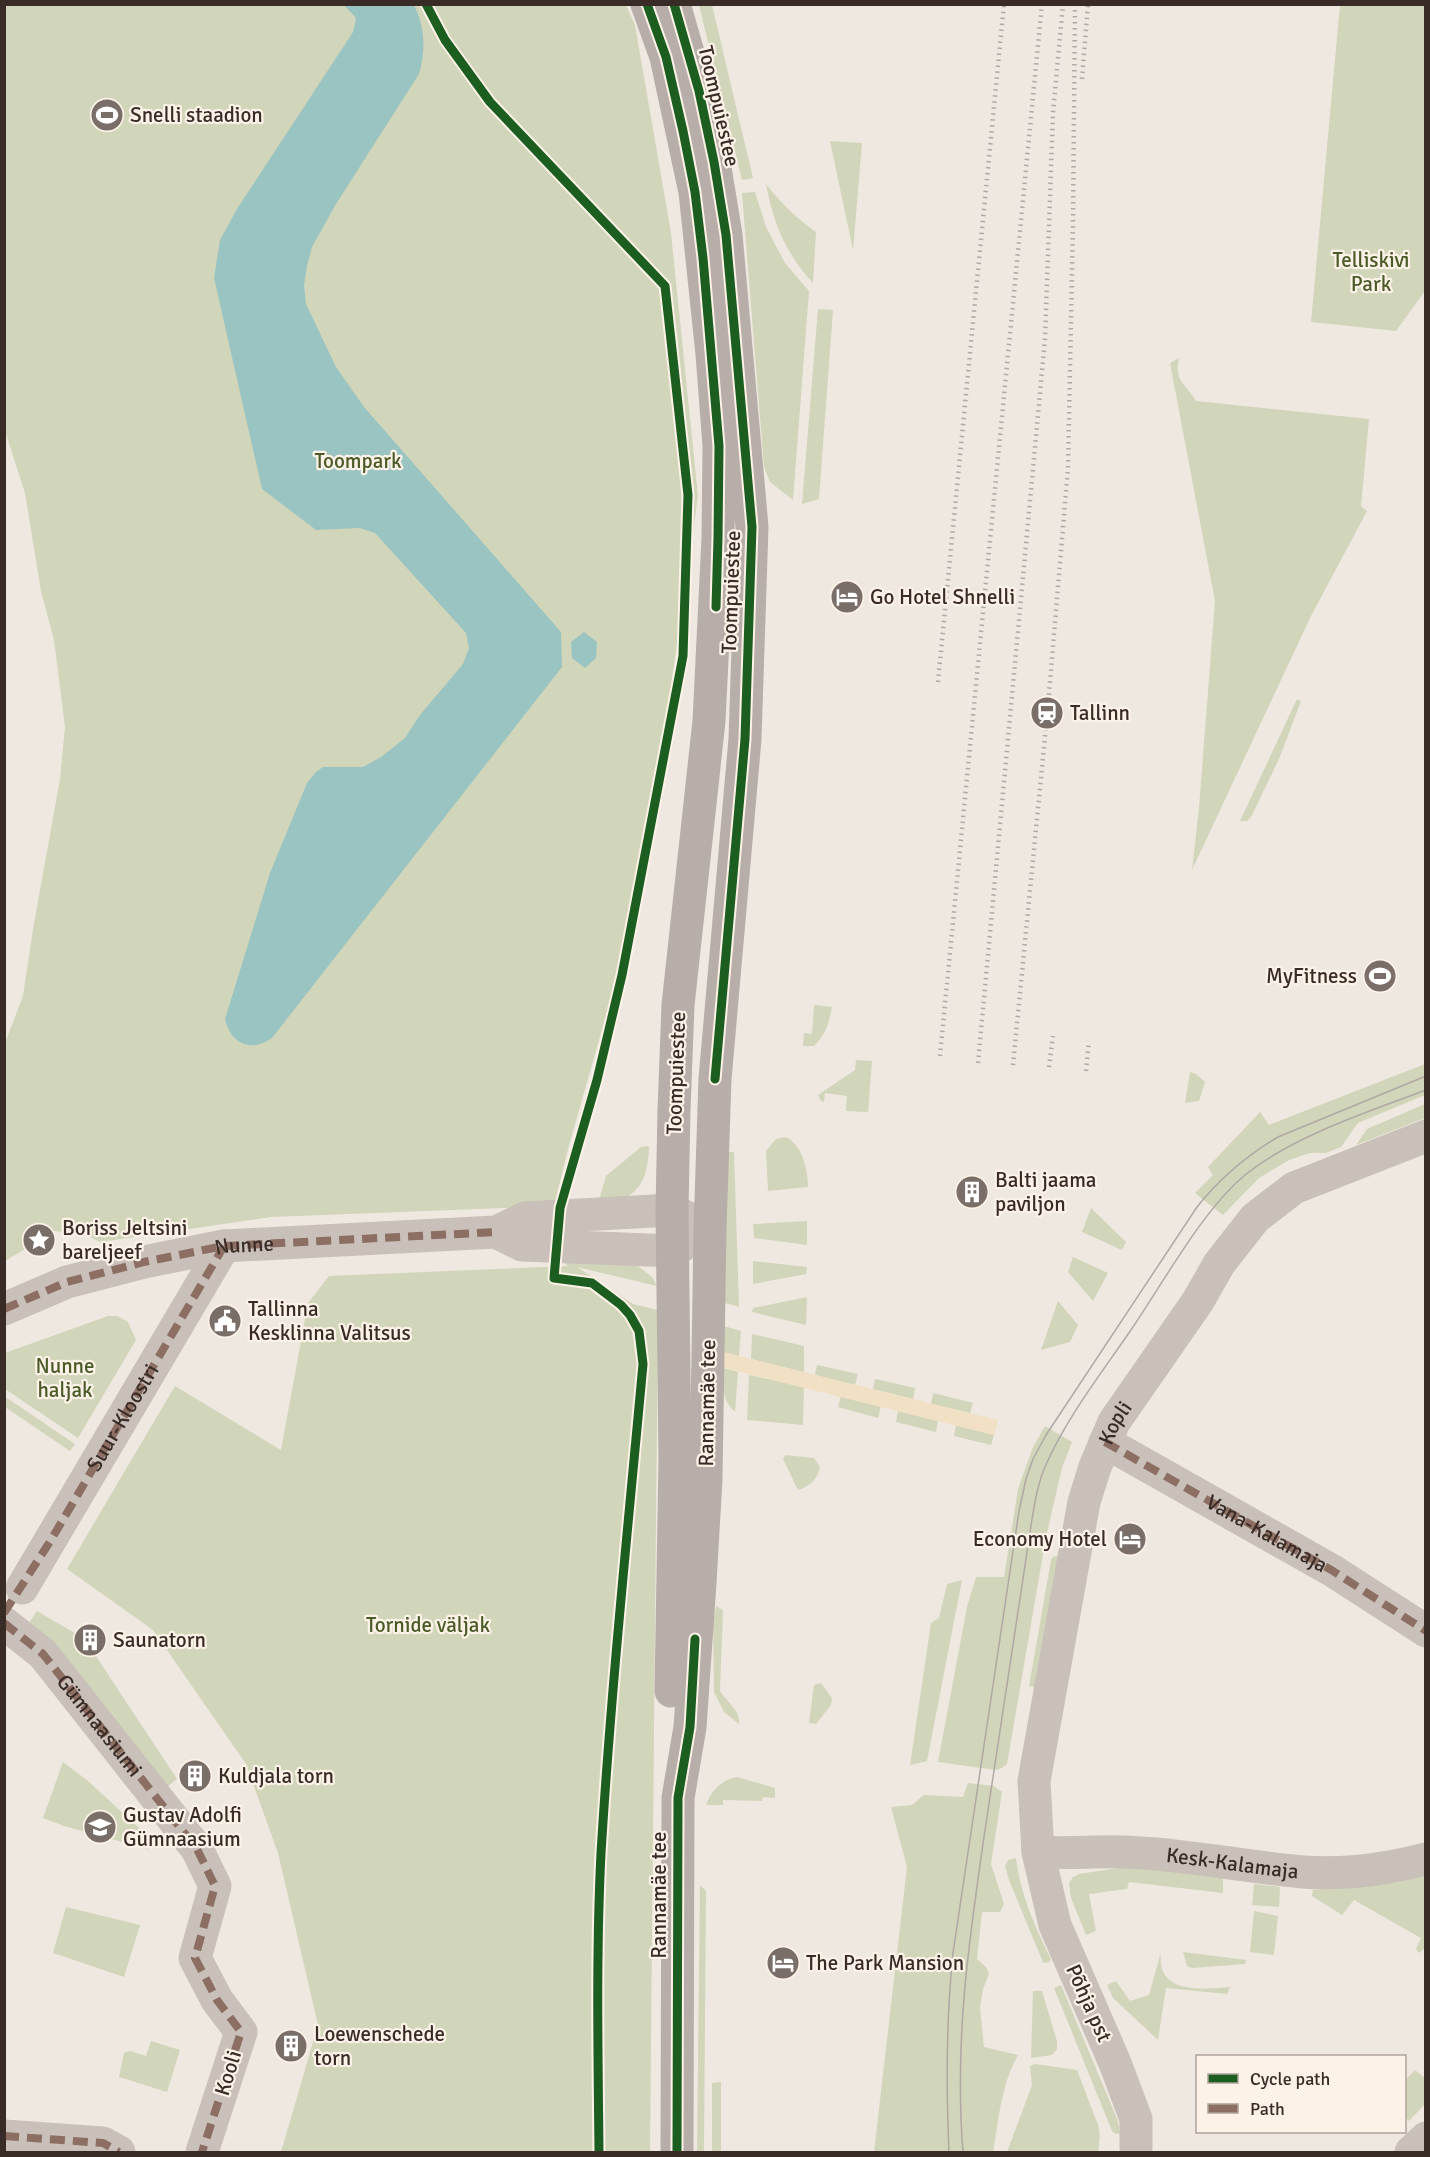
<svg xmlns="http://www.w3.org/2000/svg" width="1430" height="2157" font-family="Signika,sans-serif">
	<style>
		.green { fill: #d1d5b9 }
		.sand { fill: #f2e0c5 }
		.water { fill: #9ac4c2 }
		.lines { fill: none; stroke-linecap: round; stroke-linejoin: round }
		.minor { stroke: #c8c0b9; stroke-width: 33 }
		.major { stroke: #b7aea9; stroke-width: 33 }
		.tram { stroke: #afa8a4; stroke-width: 1.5 }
		.rail { stroke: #afa8a4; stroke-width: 4.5; stroke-dasharray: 1.5 4.5; stroke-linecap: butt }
		.quiet { stroke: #8d6e63; stroke-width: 8; stroke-dasharray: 15 8; stroke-linecap: butt }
		.cycleway-casing { stroke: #fcf2e8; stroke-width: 13 }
		.cycleway { stroke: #1b5e20; stroke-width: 9 }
		.labels { text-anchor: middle; stroke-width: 4.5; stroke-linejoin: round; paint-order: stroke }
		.street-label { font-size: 21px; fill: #392c27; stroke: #fcf2e8 }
		.poi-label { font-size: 21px; fill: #392c27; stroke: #fcf2e8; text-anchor: start }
		.park-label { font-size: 21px; fill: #4a5b28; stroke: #fcf2e8 }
	</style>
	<rect width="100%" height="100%" fill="#efe8e1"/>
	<path class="green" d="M4,5H626L635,25L671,233L698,496L668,708L641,852L628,939L569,1145L554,1206L271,1217L100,1242L90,1237L55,1231L5,1261V1043L23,996L33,929L60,779L65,727L54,640L41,591L25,493L5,431Z
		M699,5H712L753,178L742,180Z
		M1340,5H1425V291L1396,331L1311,322Z
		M830,141L862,143L853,250Z
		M766,184C781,203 796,218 816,232L813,283C786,254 773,223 766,184Z
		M755,192L766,227L785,263L809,291L793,500L770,482L764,467L742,193Z
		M818,309L833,310L819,499L802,504Z
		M1179,358C1174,382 1186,384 1196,401L1369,419L1361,506L1367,511L1311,616L1192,870L1199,808L1215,601L1170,363Z
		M1297,699L1301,701L1279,759L1251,817L1247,821H1240Z
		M814,1005L832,1007C829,1023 826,1034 814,1046H803L804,1033L812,1034Z
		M856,1060L872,1061L868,1112L846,1111L847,1096L825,1093L824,1102L821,1101L818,1095L855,1070Z
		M1425,1064V1095L1358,1123L1341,1147L1326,1153H1310L1289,1160L1259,1178L1223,1215L1195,1193L1213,1175L1208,1167L1260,1112L1269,1125Z
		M1190,1072L1196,1074L1205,1082L1199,1101L1185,1103Z
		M1425,1104V1118L1356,1145L1367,1129Z
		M785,1137C802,1143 808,1170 808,1187L768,1191L766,1151L776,1139Z
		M649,1146C648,1182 637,1202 598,1204L606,1176L641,1147Z
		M725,1152H734L739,1307L721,1302Z
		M1091,1208L1126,1242L1122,1250L1082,1232Z
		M807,1221V1245L754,1238L753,1224Z
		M1073,1257L1108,1273L1093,1301L1068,1272Z
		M565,1258L635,1264L652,1277L657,1286L577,1267L633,1304L658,1310L650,2152H281L318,2025L278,1853L246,1764L153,1630L67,1569L175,1386L281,1450L308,1303L329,1276L568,1266L565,1264Z
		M753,1261L807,1267L806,1274L753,1284Z
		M807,1297L806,1325L752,1312L753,1308Z
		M1058,1301L1078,1325L1070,1342L1041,1350Z
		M108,1316H117L128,1322L136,1340L78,1438L5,1389V1353Z
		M724,1326L741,1331L739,1356L723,1352Z
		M752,1334L804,1346V1372L751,1359Z
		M817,1365L858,1374L855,1385L815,1375Z
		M723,1368L738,1372L735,1412C721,1399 723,1386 723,1368Z
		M749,1375L804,1387L803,1425L747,1420Z
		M875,1379L915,1388L913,1399L873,1389Z
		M933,1393L973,1403L970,1413L931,1404Z
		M4,1396L75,1444L70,1451L5,1407Z
		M841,1396L881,1406L878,1418L838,1407Z
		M898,1411L938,1421L936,1432L896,1422Z
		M956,1425L994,1435L991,1445L954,1436Z
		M1045,1426L1072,1442L1062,1468L1046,1537L1007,1764L1002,1768L996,1770L938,1762L967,1607L976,1577H1004L1018,1489L1033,1447Z
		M785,1455L814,1458L820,1467C818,1479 809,1487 798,1490L783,1459Z
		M1060,1555L1037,1688L1029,1686L1051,1560L1053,1557Z
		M962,1580L927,1761L910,1765L931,1623L939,1618L947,1584Z
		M716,1606L723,1610L720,1691C727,1702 741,1711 739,1724L724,1712L714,1692L713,1624Z
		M37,1611L78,1635L92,1650L177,1779L162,1791L27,1626Z
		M821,1683L832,1698L831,1705L816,1724L809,1723L814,1685Z
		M63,1762L88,1781L139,1828L148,1849L64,1826L43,1818Z
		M737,1777L775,1788V1798L763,1797L762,1801L723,1800V1805H706C712,1790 721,1780 737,1777Z
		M968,1783L994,1786L1002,1792L991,1864L1004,1904L1000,1912H982L977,1959L986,1967L989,1974L983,1989L980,2008L984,2047L1018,2055C1001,2085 999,2119 993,2152H874L907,1867L891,1807L912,1805L924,1795L963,1797Z
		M1016,1858C1020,1894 1035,1927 1051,1959L1049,1962L1044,1963L1042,1960L1009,1880L1005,1866L1008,1860Z
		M1131,1866L1223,1878V1893L1129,1882L1127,1889L1089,1894L1096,1931L1086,1935L1071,1898L1069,1883L1073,1877L1079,1874Z
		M1425,1876V1948L1419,1953L1416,1949L1421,1938L1354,1900L1342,1915L1312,1896L1313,1890L1392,1881L1394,1883Z
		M1254,1884L1280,1887L1279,1907L1252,1905Z
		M700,1885L706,1891L704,2152H697Z
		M66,1907L140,1925L124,1977L53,1953Z
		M1254,1911L1278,1916L1274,1955L1250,1952Z
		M1161,1952C1156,1995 1202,1989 1230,1987L1227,1994L1166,1988L1158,2040L1113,1998L1107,1985L1116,1981L1130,2001L1149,1995Z
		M1183,1952L1246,1960L1245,1964L1192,1968L1187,1966Z
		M1061,1985L1118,2121L1120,2133L1116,2134L1112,2131L1054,1988Z
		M1033,1991H1042L1057,2041V2049L1052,2055L1031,2058Z
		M151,2041L180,2050L167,2092L119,2077L124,2053L130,2051L146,2056Z
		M1035,2064L1077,2070L1098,2125L1100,2136L1098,2152H1007L1032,2085L1030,2066Z
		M1415,2070L1425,2078V2104L1409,2121L1405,2117V2080Z
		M721,2082V2152H712V2083Z"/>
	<path class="sand" d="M723,1352L998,1420L994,1435L724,1368Z"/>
	<path class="water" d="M344,5H414C425,27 426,50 419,74L336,204L312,247L307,266L304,285L306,304L336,367L364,407L561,632L562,667L272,1038C251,1053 231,1044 225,1019L270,873L307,783L316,772L323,767H363L381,757L405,738L420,715L463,664L469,648L466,633L375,533L360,528L316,530L262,489L214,278L220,240L237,209L353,32L356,18Z
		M584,632L597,642L596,658L585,668L572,658L571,642Z"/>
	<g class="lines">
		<g class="minor">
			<path d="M496,1232L522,1245L673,1251L697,1237"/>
			<path id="s1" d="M4,1309L67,1282L144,1262L224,1246L496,1232L525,1218L672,1210L710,1229"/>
			<path d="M1105,1442L1333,1571L1426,1631"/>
			<path id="s2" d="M22,1588L224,1246"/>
			<path id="s3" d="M4,1623L43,1654L197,1849L215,1886L195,1958L217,2000L241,2032L202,2152"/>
			<path id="s4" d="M1038,1852C1067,1854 1096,1851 1125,1852C1185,1854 1244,1867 1303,1872C1343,1875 1387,1869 1426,1859"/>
			<path d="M4,2136L103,2143L119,2152"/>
			<path id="s5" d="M1136,2152V2119L1115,2063L1055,1925L1038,1852L1034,1781L1084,1502L1095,1467L1114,1422L1198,1301L1219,1264L1255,1218L1294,1188L1426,1136"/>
			<path d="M1411,2152L1426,2138"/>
		</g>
		<path class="major" d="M647,4L666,57L695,192L712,354L719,446L718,538L709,721L678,1005L674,1110L672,1210L675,1458L671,1691
			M674,4L699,91L714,162L726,235L752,527L745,739L715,1079L710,1229L706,1479L700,1583L690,1727L678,1798L677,2152"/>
		<path class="tram" d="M949,2152C946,2086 946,2020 953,1953L1019,1511L1026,1479L1033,1459L1046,1435L1197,1207C1220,1178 1246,1156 1278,1137L1426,1076
			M963,2152C954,2041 969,1940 985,1830C1000,1727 1016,1623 1032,1519C1035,1501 1038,1483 1045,1467C1067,1416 1104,1370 1135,1324C1166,1278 1203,1210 1245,1175C1293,1136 1368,1112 1426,1090"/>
		<path class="rail" d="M1082,79L1088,4
			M938,682L1004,4
			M940,1056L1042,4
			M978,1063L1045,339L1053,113L1063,4
			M1013,1065L1048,706L1068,468L1073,222L1075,4
			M1049,1067L1053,1036
			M1086,1071L1089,1041"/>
		<g class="quiet">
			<path d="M4,1309L67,1282L144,1262L224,1246L496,1232"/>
			<path id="s6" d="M1105,1442L1333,1571L1426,1631"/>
			<path d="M4,1613L51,1540L224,1246"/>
			<path d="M4,1623L43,1654L197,1849L215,1886L195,1958L217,2000L241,2032L202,2152"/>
			<path d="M4,2136L103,2143L119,2152"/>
		</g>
		<g class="cycleway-casing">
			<path id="cycleway" d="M426,4L445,40L490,102L665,286L688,495L683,656L622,975L597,1080L560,1208L554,1278L592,1283L621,1305L630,1315L639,1331L643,1364C628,1527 611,1690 601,1853C596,1953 598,2053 599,2152
				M647,4L666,57L683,131L695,192L703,258L719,446L718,538L716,607
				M674,4L699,91L714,162L726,235L752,527L745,739L715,1079
				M677,2152L678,1798L690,1727L695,1639"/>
		</g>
		<use href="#cycleway" class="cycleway"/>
	</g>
	<defs>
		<g id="stadium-disc" transform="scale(1.725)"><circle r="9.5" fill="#796e68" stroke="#fcf2e8"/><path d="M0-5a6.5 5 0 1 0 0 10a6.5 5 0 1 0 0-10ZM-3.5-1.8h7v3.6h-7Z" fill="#fff"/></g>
		<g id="hotel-disc" transform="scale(1.725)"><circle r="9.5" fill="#796e68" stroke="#fcf2e8"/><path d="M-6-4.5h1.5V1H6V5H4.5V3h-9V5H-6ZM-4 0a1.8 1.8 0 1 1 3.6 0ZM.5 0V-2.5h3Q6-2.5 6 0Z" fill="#fff"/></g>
		<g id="station-disc" transform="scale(1.725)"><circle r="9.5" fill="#796e68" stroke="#fcf2e8"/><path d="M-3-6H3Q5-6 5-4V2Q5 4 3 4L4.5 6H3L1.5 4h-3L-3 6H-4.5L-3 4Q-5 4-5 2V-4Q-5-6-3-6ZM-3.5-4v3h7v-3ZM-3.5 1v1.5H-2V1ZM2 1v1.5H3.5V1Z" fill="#fff"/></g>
		<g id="building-disc" transform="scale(1.725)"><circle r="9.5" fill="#796e68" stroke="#fcf2e8"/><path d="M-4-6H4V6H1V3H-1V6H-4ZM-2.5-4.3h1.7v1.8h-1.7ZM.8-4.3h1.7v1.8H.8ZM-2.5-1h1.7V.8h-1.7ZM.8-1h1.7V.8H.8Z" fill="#fff"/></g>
		<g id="sight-disc" transform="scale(1.725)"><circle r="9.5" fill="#796e68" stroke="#fcf2e8"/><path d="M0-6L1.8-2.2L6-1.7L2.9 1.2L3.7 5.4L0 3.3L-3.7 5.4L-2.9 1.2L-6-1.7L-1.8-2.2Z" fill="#fff"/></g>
		<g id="civic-disc" transform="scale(1.725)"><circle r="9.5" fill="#796e68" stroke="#fcf2e8"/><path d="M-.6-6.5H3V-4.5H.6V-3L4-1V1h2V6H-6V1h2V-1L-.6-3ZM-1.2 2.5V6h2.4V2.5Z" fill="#fff"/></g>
		<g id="school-disc" transform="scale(1.725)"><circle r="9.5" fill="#796e68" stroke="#fcf2e8"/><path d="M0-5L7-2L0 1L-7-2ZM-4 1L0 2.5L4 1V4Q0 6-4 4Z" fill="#fff"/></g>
	</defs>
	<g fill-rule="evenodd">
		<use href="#stadium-disc" x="107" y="115"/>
		<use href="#hotel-disc" x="847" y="597"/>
		<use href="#station-disc" x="1047" y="713"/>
		<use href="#stadium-disc" x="1380" y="976"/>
		<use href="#building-disc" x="972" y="1192"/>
		<use href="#sight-disc" x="39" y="1240"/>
		<use href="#civic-disc" x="225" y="1321"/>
		<use href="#hotel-disc" x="1130" y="1539"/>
		<use href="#building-disc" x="90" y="1640"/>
		<use href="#building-disc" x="195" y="1776"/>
		<use href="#school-disc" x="100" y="1827"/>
		<use href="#hotel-disc" x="783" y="1963"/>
		<use href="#building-disc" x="291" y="2046"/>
	</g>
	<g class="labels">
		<g class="street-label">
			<text transform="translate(719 106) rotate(77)" y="7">Toompuiestee</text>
			<text transform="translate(731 592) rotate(-88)" y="7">Toompuiestee</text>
			<text transform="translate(676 1073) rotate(-88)" y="7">Toompuiestee</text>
			<text dy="7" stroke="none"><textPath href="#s1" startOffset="250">Nunne</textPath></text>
			<text transform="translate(707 1403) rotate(-89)" y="7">Rannamäe tee</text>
			<text dy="7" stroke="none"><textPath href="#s2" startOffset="198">Suur-Kloostri</textPath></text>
			<text dy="7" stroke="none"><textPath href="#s5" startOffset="758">Kopli</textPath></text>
			<text dy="7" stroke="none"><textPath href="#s6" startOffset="186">Vana-Kalamaja</textPath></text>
			<text dy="7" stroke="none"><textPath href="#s3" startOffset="141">Gümnaasiumi</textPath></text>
			<text dy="7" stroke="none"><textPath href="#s4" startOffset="195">Kesk-Kalamaja</textPath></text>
			<text transform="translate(659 1895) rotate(-90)" y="7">Rannamäe tee</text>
			<text transform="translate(1089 2003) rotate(66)" y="7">Põhja pst</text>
			<text transform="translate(228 2073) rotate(-73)" y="7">Kooli</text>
		</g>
		<g class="poi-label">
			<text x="130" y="122">Snelli staadion</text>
			<text x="870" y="604">Go Hotel Shnelli</text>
			<text x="1070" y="720">Tallinn</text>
			<text x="1357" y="983" text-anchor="end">MyFitness</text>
			<text x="995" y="1187">Balti jaama<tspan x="995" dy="24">paviljon</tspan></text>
			<text x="62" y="1235">Boriss Jeltsini<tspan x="62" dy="24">bareljeef</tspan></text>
			<text x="248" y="1316">Tallinna<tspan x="248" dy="24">Kesklinna Valitsus</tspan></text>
			<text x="1107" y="1546" text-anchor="end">Economy Hotel</text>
			<text x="113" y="1647">Saunatorn</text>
			<text x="218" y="1783">Kuldjala torn</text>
			<text x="123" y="1822">Gustav Adolfi<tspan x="123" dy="24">Gümnaasium</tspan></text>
			<text x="806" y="1970">The Park Mansion</text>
			<text x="314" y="2041">Loewenschede<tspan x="314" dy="24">torn</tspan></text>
		</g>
		<g class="park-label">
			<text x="1371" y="267">Telliskivi<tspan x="1371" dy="24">Park</tspan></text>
			<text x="358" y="468">Toompark</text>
			<text x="65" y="1373">Nunne<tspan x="65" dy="24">haljak</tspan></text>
			<text x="428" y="1632">Tornide väljak</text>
		</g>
	</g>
	<rect width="1430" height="2157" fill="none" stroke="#392c27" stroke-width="12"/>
	<rect x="1196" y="2055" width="210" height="78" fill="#fcf2e8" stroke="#aea39b" stroke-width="1.5"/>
	<rect x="1208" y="2074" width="30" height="9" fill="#1b5e20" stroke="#aea39b" stroke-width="1.5"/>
	<text x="1250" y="2085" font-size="18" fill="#392c27">Cycle path</text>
	<rect x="1208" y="2104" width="30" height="9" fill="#8d6e63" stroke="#aea39b" stroke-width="1.5"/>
	<text x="1250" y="2115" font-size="18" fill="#392c27">Path</text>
</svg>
